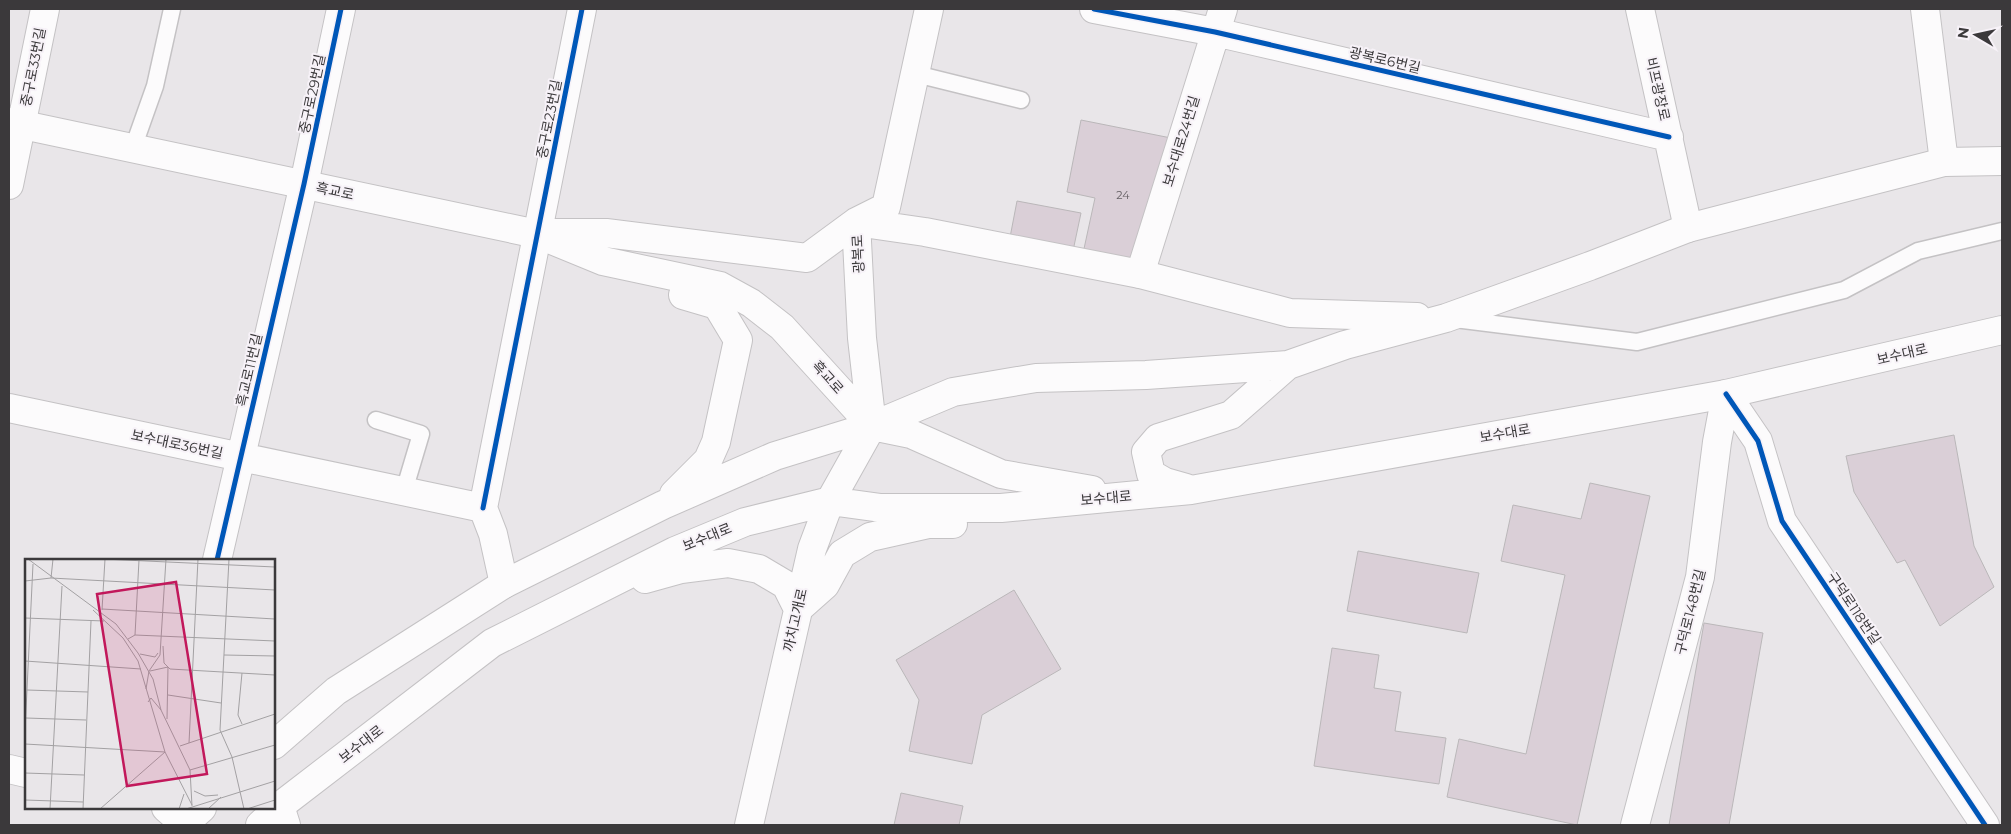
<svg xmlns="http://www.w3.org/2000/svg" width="2011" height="834" font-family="Montserrat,'Noto Sans KR',sans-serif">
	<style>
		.building { fill: #dacfd7; stroke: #bab7b9 }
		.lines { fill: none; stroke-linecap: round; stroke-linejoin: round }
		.lane-casing { stroke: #c4c2c4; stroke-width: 19 }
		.street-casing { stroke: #c4c2c4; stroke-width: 30 }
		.secondary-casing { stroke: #c4c2c4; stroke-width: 30 }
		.lane { stroke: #fcfbfc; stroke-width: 16 }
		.street { stroke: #fcfbfc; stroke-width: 28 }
		.secondary { stroke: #fcfbfc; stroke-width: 28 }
		.cycleway-casing { stroke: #f7f2f8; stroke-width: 8 }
		.cycleway { stroke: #0057b8; stroke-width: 5 }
		.labels { text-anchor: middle; stroke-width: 4; stroke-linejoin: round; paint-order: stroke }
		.number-label { font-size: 11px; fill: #645f63 }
		.street-label { font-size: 14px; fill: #3b393b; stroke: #f7f2f8 }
		.inset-road { fill: none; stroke: #a3a1a3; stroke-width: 1 }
		.view { fill: #c2185b; fill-opacity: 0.15; stroke: #c2185b; stroke-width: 2.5 }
		.inset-edge { fill: none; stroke: #3b393b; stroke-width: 2.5 }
	</style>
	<rect width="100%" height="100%" fill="#e9e6e9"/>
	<path class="building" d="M1081,120L1176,139L1149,272L1082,258L1095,198L1067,192Z
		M1017,201L1081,213L1070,265L1007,253Z
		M1954,435L1974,546L1994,587L1940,626L1905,560L1897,563L1854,492L1846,456Z
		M1590,483L1650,496L1577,825L1447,797L1459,739L1526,754L1565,575L1501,561L1513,505L1581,519Z
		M1358,551L1479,573L1467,633L1347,611Z
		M1014,590L1061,669L982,715L972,764L909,751L919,700L896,660Z
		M1704,623L1763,633L1729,825H1669Z
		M1332,648L1379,655L1374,688L1401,692L1395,731L1446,738L1439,784L1314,766Z
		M901,793L963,806L959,825H894Z"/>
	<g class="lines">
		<g class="lane-casing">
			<path id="lane" d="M916,74L1021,100
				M133,148L155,86L172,9
				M1455,319L1637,342L1844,290L1918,251L2002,231
				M376,420L421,434L404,491"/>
		</g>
		<g class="street-casing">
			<path id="street" d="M1094,9L1215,32L1669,137
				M1640,9L1688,228
				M1925,9L1944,162
				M9,185L45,9
				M1140,274L1223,9
				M1726,394L1758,441L1782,521L1985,825
				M9,408L483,508
				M483,508L582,9
				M483,508L493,534L504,584
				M217,560L304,184L341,9
				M9,769L26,773
				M280,806L286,825
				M166,808L184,824
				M1635,825L1700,577L1717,442L1726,394"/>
		</g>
		<g class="secondary-casing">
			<path id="secondary" d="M9,122L537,234L603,261L720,286L751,303L782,327L872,426L911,434L1001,474L1092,490
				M856,222L925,232L1140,274L1290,313L1417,317
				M856,222L862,338L872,426
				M550,233H606L807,258L856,222L886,207L929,9
				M1186,488L1165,482L1151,474L1146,452L1158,438L1231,415L1288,365
				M674,494L708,460L716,442L738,340L717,305L683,295
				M645,579L681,569L728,563L759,569L786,585L798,609L825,585L842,554L870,537L928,524H953
				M274,745L336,691L504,584L663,505L775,456L872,426L953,392L1036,378L1146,375L1288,365L1345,345L1446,318L1590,266L1688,228L1944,162L2002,161
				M183,825L202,808
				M260,825L280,806L492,643L675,551L745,522L830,501L881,508H1001L1191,490L1726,394L2002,330
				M749,825L812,549L830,501L872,426"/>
		</g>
		<use href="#lane" class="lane"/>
		<use href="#street" class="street"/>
		<use href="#secondary" class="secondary"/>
		<g class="cycleway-casing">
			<path id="cycleway" d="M1094,9L1215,32L1669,137
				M1726,394L1758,441L1782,521L1985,825
				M483,508L582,9
				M217,560L304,184L341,9"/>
		</g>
		<use href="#cycleway" class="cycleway"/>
	</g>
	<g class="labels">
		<g class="number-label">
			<text x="1123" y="199">24</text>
		</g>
		<g class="street-label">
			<text transform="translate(1385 60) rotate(13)" y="5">광복로6번길</text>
			<text transform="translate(33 67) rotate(-79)" y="5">중구로33번길</text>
			<text transform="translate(1658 89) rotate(77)" y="5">비프광장로</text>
			<text transform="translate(312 94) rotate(-78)" y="5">중구로29번길</text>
			<text transform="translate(549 119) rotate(-79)" y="5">중구로23번길</text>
			<text transform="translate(1181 141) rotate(-73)" y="5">보수대로24번길</text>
			<text transform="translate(335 191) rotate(12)" y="5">흑교로</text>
			<text transform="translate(858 254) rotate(-93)" y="5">광복로</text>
			<text transform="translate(1902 354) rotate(-13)" y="5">보수대로</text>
			<text transform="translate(249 370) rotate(-77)" y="5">흑교로11번길</text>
			<text transform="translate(828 377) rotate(48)" y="5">흑교로</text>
			<text transform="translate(1505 433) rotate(-10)" y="5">보수대로</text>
			<text transform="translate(177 444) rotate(12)" y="5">보수대로36번길</text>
			<text transform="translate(1106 498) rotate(-5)" y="5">보수대로</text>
			<text transform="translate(707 537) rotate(-22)" y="5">보수대로</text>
			<text transform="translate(1854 608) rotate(56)" y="5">구덕로118번길</text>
			<text transform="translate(1690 612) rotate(-76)" y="5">구덕로148번길</text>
			<text transform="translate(795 620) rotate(-77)" y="5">까치고개로</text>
			<text transform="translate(361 744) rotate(-38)" y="5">보수대로</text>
		</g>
	</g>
	<g transform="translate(25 559)">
		<rect width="250" height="250" fill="#e9e6e9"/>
		<path class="inset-road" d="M3,0L91,65L113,94L128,120L136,151L165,211L167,247M78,0L250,8M204,0L195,171L207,198L219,250M26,19L28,0M0,22L26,19L250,31M77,50L250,60M68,51L98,79L113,102L140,193L167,246M77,51L80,0M0,59L79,62M110,76L114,1M103,80L110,76L250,82M138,87L139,104L143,108M115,95L130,98L133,94M199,96L250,97M0,102L116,110M125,112L143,108L145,110L250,116M217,114L213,156L217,165M121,130L124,112L135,96L141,0M2,131L63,133M143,136L196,144M123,143L126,139L136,151M1,159L61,161M142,160L143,108M0,172L8,5M164,184L173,0M0,185L140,193M155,187L250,155M165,211L250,186M0,214L59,216M169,232L180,237L193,236M0,241L58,243M25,250L37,27M58,250L66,62M75,250L140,193M154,250L159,235M161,250L250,222M183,250L196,238M222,250L250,241"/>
		<path class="view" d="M151,23L182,215L102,227L72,35Z"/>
		<rect width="250" height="250" class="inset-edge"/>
	</g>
	<rect width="2011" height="834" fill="none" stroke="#3b393b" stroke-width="20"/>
	<g transform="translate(1976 35) rotate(279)" stroke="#f7f2f8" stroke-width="4" paint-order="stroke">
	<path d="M0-4L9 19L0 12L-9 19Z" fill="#3b393b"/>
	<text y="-8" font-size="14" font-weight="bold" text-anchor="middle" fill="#3b393b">N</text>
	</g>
</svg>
